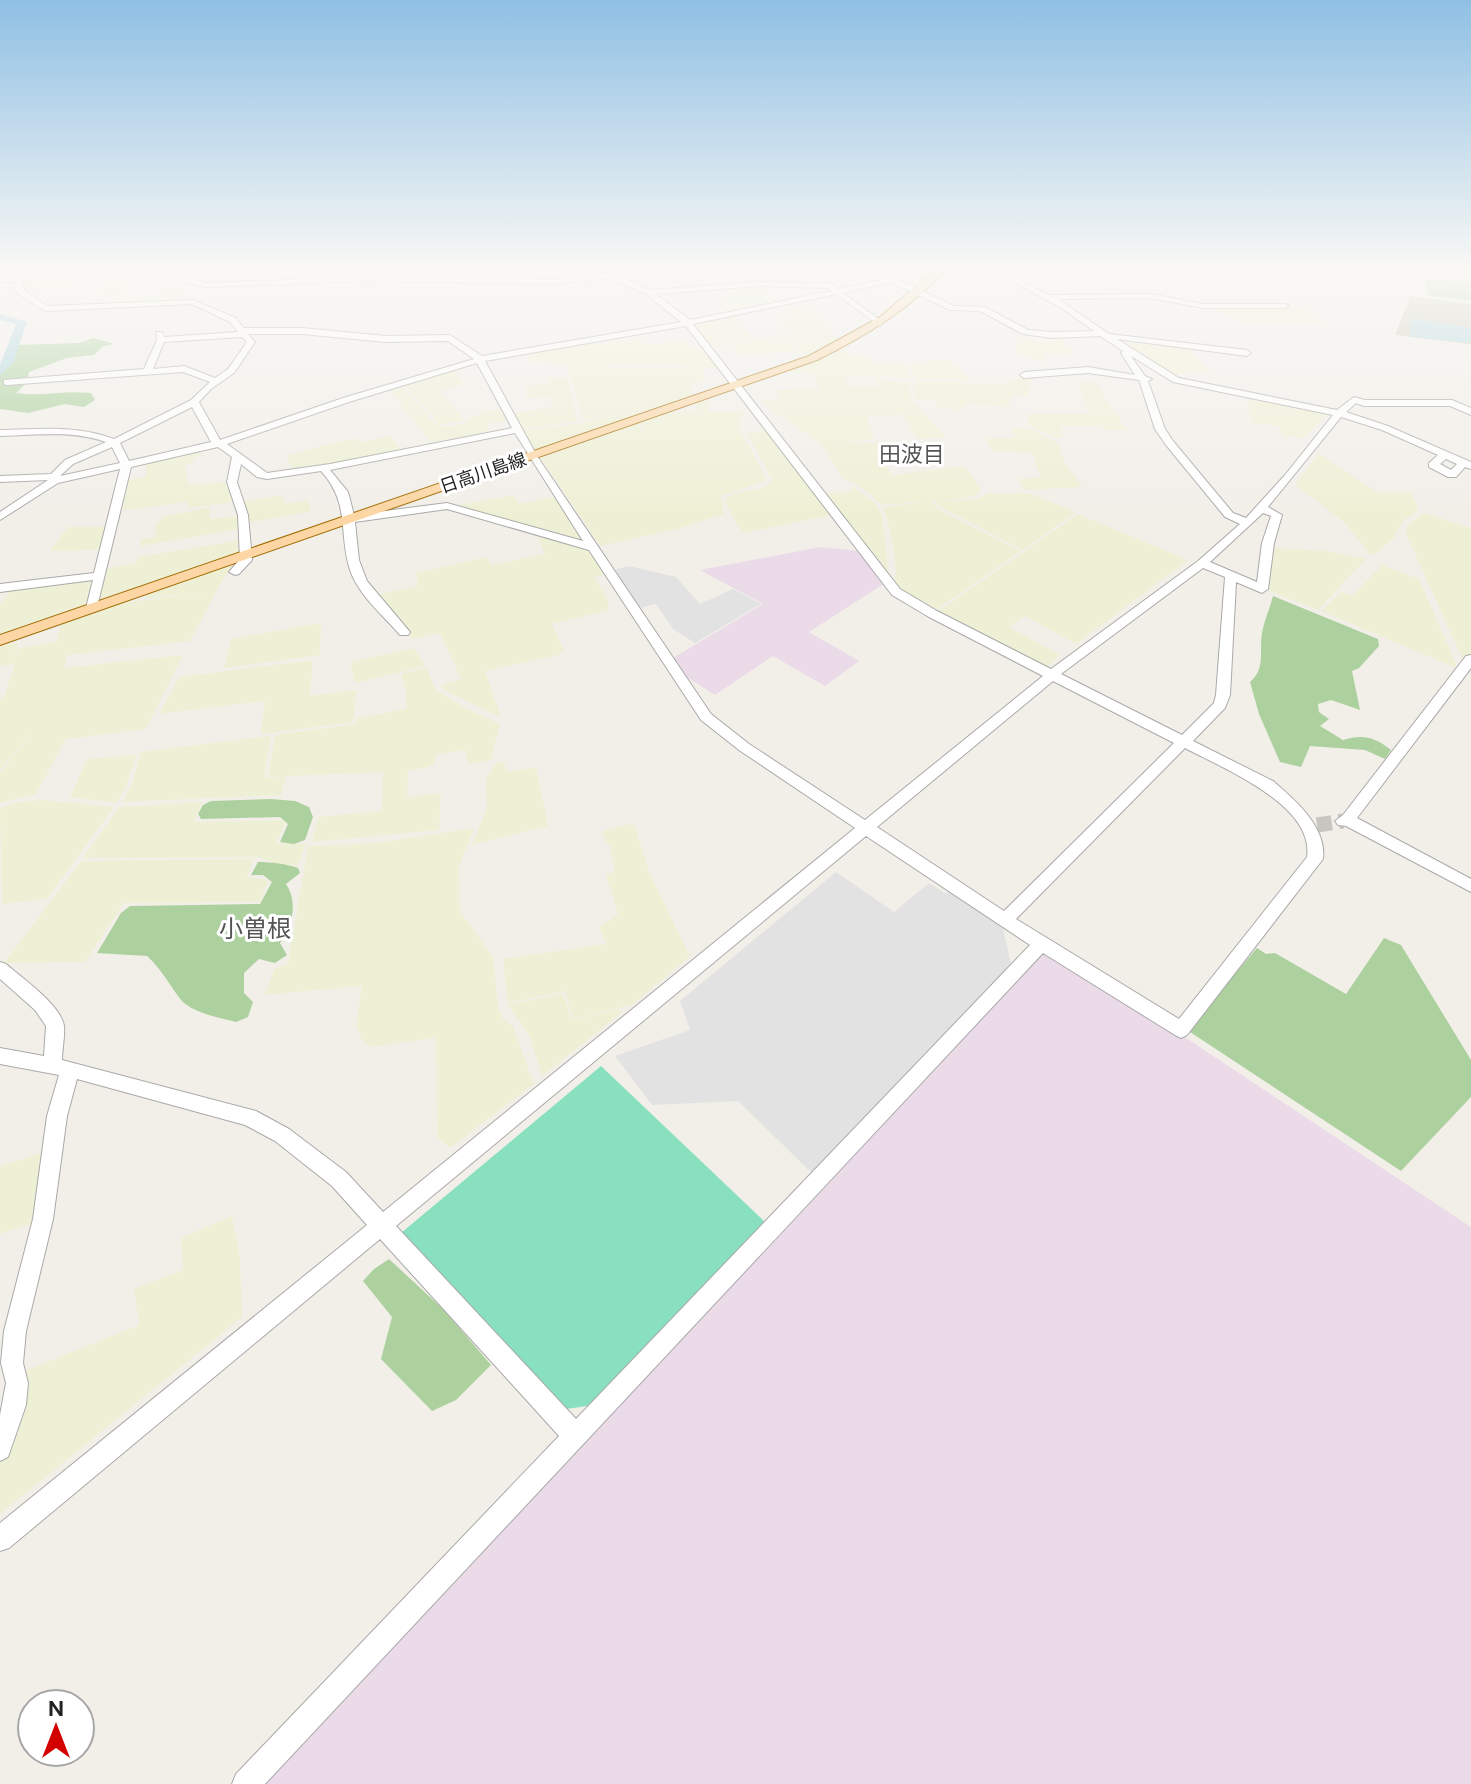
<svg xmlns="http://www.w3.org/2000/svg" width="1471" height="1784" font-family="'DM Sans','Noto Sans JP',sans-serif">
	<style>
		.industrial { fill: #ebdbe8 }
		.construction { fill: #c7c7b4 }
		.farmland { fill: #eef0d5 }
		.forest { fill: #add19e }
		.pitch { fill: #88e0be }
		.parking { fill: #e2e2e2 }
		.water { fill: #aad3df }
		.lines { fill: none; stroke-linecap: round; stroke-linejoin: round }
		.river { fill: #aad3df; fill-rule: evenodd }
		.minor-tunnel { stroke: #c8c6c1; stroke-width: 15; stroke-dasharray: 15 7; stroke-linecap: butt }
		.minor-casing { stroke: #a9a9a9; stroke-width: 2 }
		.major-casing { stroke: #a06b00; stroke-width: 2 }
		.minor { fill: #fff; fill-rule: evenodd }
		.major { fill: #fcd6a4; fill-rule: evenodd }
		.labels { text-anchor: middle; stroke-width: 6; stroke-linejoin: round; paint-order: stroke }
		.far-street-label { font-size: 18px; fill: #222; stroke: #fff }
		.far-quarter-label { font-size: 22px; fill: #555; stroke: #fff }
		.neighbourhood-label { font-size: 24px; fill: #555; stroke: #fff }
	</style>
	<rect width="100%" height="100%" fill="#f2efe9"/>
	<path class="industrial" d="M821,547L860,551L885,583L809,632L859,661L825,686L773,656L715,695L685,676L673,658L763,604L700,570Z
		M1044,951L1177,1032L1471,1227V1784H264Z"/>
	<path class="construction" d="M1410,296L1471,304V344L1395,335Z"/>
	<path class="farmland" d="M58,266H112L90,283L22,291L20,281L95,268L71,270V266Z
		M409,266H465H458V273L477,272V281L387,277L386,274L411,270Z
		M130,275L123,296L160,294L165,288H183L186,294L177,301L114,304L116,297L99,299L103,279Z
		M762,285L778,303L726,314L715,302L729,300L724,294L752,290L750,286Z
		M802,306L811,308L840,342L805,356L799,350L742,356L731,343L710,348L692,324L732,315L755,339L790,333L809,349L773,316L790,313L787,309Z
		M1291,306L1308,308L1329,324L1243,323L1209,307Z
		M1022,334L1037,343L1053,341L1051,336L1061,337L1075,353L1043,356L1048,362L1016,354V341Z
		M638,338L645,346L682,340L714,360L720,368L636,364L586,366L528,361L525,356L529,355L527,350L593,340L597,345Z
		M1118,338L1188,349L1210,371L1170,375L1115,340Z
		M842,348L853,358L868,355L873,362L905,363L911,378L784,372Z
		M946,359L972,380L915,378L910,364Z
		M567,366L703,369L704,382L690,383L691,397L654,411L624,412L583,419Z
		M455,370L464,385L439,392L465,421L439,424L404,384Z
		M813,374L845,376L850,387H878L885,401L875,379L908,382L911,399L946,438L918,439L898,407L901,415L868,416L863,402L874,439L829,444L894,442L900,451L879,455L892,475L965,466L980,489L979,493L966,498L881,505L868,492L842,477L822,444L759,401H778L781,408L776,390L820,389Z
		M1032,376L1028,396L1010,395L1009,407L966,403L964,410L937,408L936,399L917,400L913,392L915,380L1003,385L1008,381Z
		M567,377L577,421L522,429L514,414L554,406L551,396L527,398L525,386L549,384L548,378Z
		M1078,382H1097L1114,413H1090Z
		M401,385L436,425L450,427L465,423L482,412L502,409L507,420L487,424L488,432L430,442L389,389Z
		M1246,399L1306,408L1327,413L1304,438L1283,436L1280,426L1253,423Z
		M709,401V412H744L738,427L767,480L721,496L724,514L677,529L600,546L540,457L636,423L649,441L638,422L665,413L695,412L696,402Z
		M648,412L533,452L521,431L571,425L615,414Z
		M1029,414H1116L1127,430H1104L1101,426H1059L1063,438H1057L1032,427L1027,420Z
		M1012,429H1029L1057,442L1063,459L1082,487L1023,490L1019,479L1041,477L1032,453L992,451L986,438H1014Z
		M767,430L831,515L744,533L736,524L725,500L733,494L763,488L772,480L747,433Z
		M391,435L400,449L331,467L293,472L288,461V455L325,445L355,438L360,443Z
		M200,450L202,456L193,458L194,463L185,466L188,485L230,482L235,502L189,508L187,502L123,510L128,480L146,477V462Z
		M1319,453L1378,493L1411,492L1413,495L1418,510L1403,521L1393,539L1374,555H1371L1344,522L1295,484Z
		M852,486L875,503L882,515L889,576L824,494L852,491Z
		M991,493H1028L1076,512L1023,550L935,504V501L975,499Z
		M282,495L285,504L307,500L311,511L247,523L241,502Z
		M514,495L518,504L555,497L585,542L454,506Z
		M930,501L941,511L1021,551L933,612L892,582L896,576L894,551L886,515L881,508Z
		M210,507V519L239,516L240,529L141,546V539L155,537L156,525L163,517Z
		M1424,513L1471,528V653L1464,662L1406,534L1408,525Z
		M1078,514L1188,560L1076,644L1025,616L1009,627L1060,655L1045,668L936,613Z
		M68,527H106L100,550L50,551Z
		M536,533L587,547L606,574L595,577L608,601L609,610L552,624L564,651L558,655L485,671L501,717L447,692L440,685L461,679L440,633L413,639L376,595L418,586L416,573L487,557L491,565L545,554Z
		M241,540L240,552L97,602L104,569L136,563L138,557Z
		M1273,548L1327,551L1366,559L1318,610L1269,591Z
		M238,561L223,579L190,641L68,655L64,668L183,655L146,729L66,739L36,794L0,803V773L33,732L0,770V699L4,697L15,664L0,666V646L18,643L13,662L18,648L56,642L61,623L113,604L209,592L147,598L145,594Z
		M1382,565L1419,579L1457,666L1454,667L1321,611L1341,592L1352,596Z
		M94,578L87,605L0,635V604L12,589Z
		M321,623L320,655L224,668L231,639Z
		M414,648L426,666L355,683L350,662Z
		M313,660L310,696L357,690L353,722L261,734L265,701L159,714L179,677Z
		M427,668L435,689L465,708L500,724L491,760L468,764L465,750L435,755L434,764L428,767L408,771L407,797L441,793L439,830L312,842L318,817L382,811L383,772L268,777L275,735L356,724L357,718L406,709V691L401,674Z
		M271,736L264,778L286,777L281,795L122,802L131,786L141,752Z
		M136,755L126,787L116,803L70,797L87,759Z
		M504,761L507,772L536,767L548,826L472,845L487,807L486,780L496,763Z
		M43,800L114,807L47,899L2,904L0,808L19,802Z
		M202,802L194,822L287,820L276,843L306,844L298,865H278L260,857L83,858L119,807Z
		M634,823L650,874L690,956L632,1005L573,1019L565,991L508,1003L503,959L606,944L599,927L618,914L606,875L615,871L610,847L602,835L603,831Z
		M474,828L459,867L460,911L493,957L498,1006L503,1019L513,1026L534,1084L450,1148L437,1137L436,1038L371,1047L362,1040L356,1026L362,986L265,995L275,968L288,964L308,846L377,843Z
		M254,859L247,877L268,880L260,902L124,903L85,962L4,963L81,861Z
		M563,993L572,1020L620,1009L621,1013L542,1076L530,1037L508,1005Z
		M47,1151L37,1222L0,1234V1166Z
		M232,1216L240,1257L242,1317L0,1514V1463L20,1405L22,1372L139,1325L134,1289L183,1270L181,1238Z"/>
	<path class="forest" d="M1433,279L1471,282V301L1429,296L1426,280Z
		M93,338L115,344L104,346L94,355L67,358L29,372L27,382L16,393C39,397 67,390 91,393L95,400L84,407L65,404L28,413L0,409V370L14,345L79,343Z
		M1273,596L1378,639L1379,646L1359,668L1352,671L1360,710L1331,700L1318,704L1319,712L1329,719L1320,726L1343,740C1362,734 1375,737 1391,750L1385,759L1365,750L1310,746L1301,767L1280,762L1259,714L1250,682C1266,669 1259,651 1262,633C1264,621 1270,608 1273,596Z
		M271,799L295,801L309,807L313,817L305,840L294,844L280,842L288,824L280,817L201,819L198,814L203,805L211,801Z
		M258,862C270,862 287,864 298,868L300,873L286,884C298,902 293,924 280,943L287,955L275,963L259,959L244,973V993L253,1002L248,1017L236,1022C218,1017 189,1013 178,996C168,982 160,968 147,956L97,953L121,913L130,906L260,904L272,882L263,875H251Z
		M1384,938L1401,945L1471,1060V1097L1401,1171L1187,1030L1257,948L1266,954L1275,953L1346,994Z
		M389,1259L444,1310L491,1365L456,1400L432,1411L381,1359L392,1317L363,1281L374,1269Z"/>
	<path class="pitch" d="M601,1066L766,1223L594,1405L566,1409L401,1233Z"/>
	<path class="parking" d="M629,566L676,577L700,604L733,589L761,604L695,643L673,629L656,604L639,608L613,570Z
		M836,872L894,912L929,883L946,894L950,890L1002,924L1012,968L815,1176L738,1101L652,1105L615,1056L690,1030L680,1001Z"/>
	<path class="water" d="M1411,318L1471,328V343L1410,337Z"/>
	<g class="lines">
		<path class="river" d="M0,314L27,322L13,363L0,375V365L16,324L0,320Z"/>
		<path class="minor-tunnel" d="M1317,825L1343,821"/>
		<g class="minor-casing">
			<path id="minor" d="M101,266H118L22,281L24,290L47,306L193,300L236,318L244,328H302L386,336L450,335L482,356L681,322L646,294L609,278L557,284L362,281L206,287L182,282L161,266H170L188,278L206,283L362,277L557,280L666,266H686L619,276L650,290L760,282L832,284L839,289L890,278L922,266H932L899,280L954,306L985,307L1028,330L1052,332L1094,331L1060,307L982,266H991L1049,295L1151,294L1203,304H1285L1289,306L1285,308H1203L1151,298L1058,299L1109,334L1247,350L1251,353L1247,356L1117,339L1179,378L1337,410L1354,397L1365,400H1452L1471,408V415L1450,406H1364L1356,403L1346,412L1388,426L1471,462V469L1465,467L1456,477H1448L1429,467V463L1438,455L1382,430L1341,417L1268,507L1282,515L1274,543L1268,589L1262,593L1236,582L1230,695L1225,708L1193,741L1273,781C1295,800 1327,827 1323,859L1187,1035L1181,1038L1175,1035L1043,953L265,1784H232L236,1774L559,1436L380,1239L9,1548L0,1551V1523L367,1225L332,1186L275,1141L245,1125L77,1079L67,1116L53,1219L26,1331L23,1363L28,1383L26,1405L8,1457L0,1461V1415L6,1383L1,1363L4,1331L33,1219L47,1116L59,1075L0,1064V1048L44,1056L46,1026L35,1010L0,979V962L6,964C22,978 61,1005 64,1026C65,1037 62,1049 62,1060L256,1111L289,1129L346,1172L383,1212L855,828L739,750L701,720L589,550L447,509L355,522L359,560L367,581L410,632L408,635H400C383,615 359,596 350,570C338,533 351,504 321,471L267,479L257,477L241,464L237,482L248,515L252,560L239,574L235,575L229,572L240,559L238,515L227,482L232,457L218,447L131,467L96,611H88L86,608L93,580L0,592V584L94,573L120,469L58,483L0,520V512L48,480L0,482V476L51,474L65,460L106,442C72,430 36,435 0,436V430C39,429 77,425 114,439L191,400L210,382L183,372L7,385L4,384V380L144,369L157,340L156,332H162L164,337L238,332L230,322L192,304L45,311L17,293L14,282H0V278L39,276ZM891,282L950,310L980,311L1023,334L1052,338L1100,336L1123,351L1121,353L1135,375L1088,367L1024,372L1020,375L1024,378L1088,373L1139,380L1155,429L1166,445L1225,517L1240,524L1198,561L1051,669L937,611L900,589L693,324L836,294L880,326L883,322L843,293ZM760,286L828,288L831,291L690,320L656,294ZM686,326L892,595L929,617L1043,676L865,820L749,744L711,714L537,456L485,361ZM248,334H302L386,342L448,341L474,359L343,398L220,440L199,402L211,389L234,373L255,342ZM242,337L247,342L228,369L215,378L184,366L153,369L164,342ZM1131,356L1173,382L1333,415L1285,475L1246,518L1233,513L1173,441L1165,429L1148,381L1152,379L1145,376ZM477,363L512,428L330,464L267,473L227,444L349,402ZM192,407L211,442L129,461L120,443ZM515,433L583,541L447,503L354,515L348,492L330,470ZM112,447L120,463L60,476L73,464ZM1446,459L1457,464L1451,470L1440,464ZM1263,513L1271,516L1262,543L1257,582L1210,562ZM1203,568L1225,577L1216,695L1214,703L1182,735L1061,674ZM1053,681L1174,743L1004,911L877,827ZM1185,748C1222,768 1315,805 1307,857L1179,1019L1016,919ZM866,836L1030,945L576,1419L396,1226Z
				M1204,266H1305L1251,271Z
				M1471,655V668L1357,818L1471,879V892L1346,826L1338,825L1335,821L1343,815L1466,656Z"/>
		</g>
		<g class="major-casing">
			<path id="major" d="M939,266H949C912,308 866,336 817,360L0,645V635L809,356L880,317Z"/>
		</g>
		<use href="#minor" class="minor"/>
		<use href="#major" class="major"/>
	</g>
	<linearGradient id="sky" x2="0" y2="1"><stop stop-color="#8fc0e4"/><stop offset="0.52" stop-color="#f9f8f5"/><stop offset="1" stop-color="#f9f8f5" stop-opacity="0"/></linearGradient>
	<rect width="1471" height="516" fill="url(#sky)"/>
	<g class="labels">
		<g class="far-street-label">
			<text transform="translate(483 473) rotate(-19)" y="6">日高川島線</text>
		</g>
		<g class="far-quarter-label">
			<text x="912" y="462">田波目</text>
		</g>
		<g class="neighbourhood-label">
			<text x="255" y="937">小曽根</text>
		</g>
	</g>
	<g transform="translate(56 1728)"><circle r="38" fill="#ffffff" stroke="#a7a7a7" stroke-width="2"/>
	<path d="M0-6L14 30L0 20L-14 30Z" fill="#d40000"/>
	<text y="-12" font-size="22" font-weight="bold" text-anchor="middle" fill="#222222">N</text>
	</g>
</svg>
